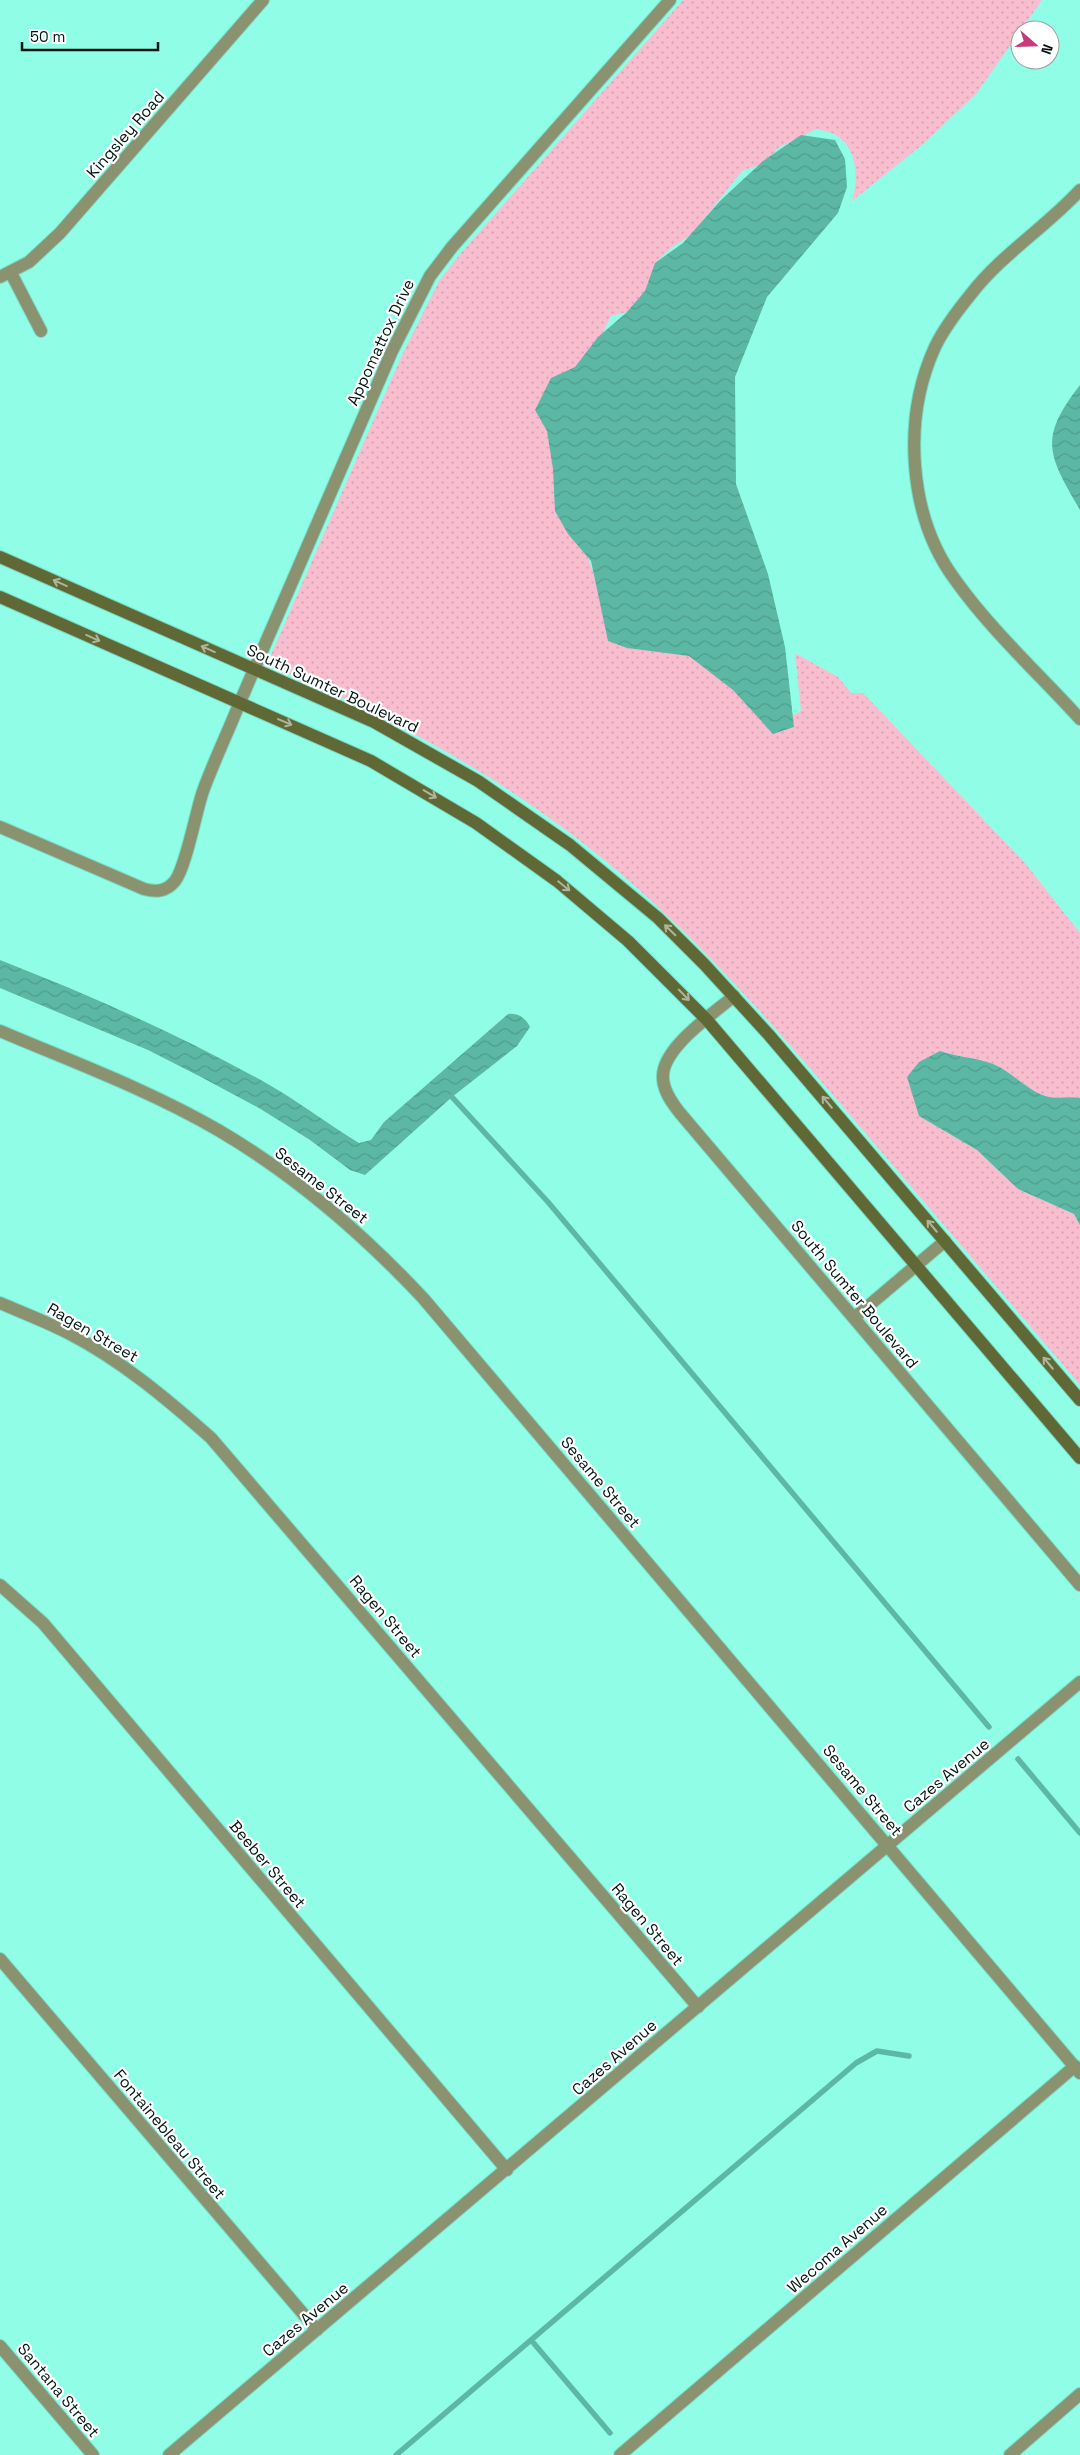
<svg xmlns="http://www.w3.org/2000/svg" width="1080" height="2455" font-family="'Space Grotesk',sans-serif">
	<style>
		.grass { fill: url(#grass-dots) }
		.water { fill: url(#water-waves) }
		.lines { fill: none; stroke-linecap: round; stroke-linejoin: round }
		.stream { stroke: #5cb8a4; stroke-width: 5.5 }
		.minor-casing { stroke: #79d9c4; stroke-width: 14 }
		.tertiary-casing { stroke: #79d9c4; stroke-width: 14 }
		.secondary-casing { stroke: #79d9c4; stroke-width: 14 }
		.path { stroke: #4a8d7f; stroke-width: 3; stroke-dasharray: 2.5 2.5; stroke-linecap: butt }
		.minor { stroke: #8a9270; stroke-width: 12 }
		.tertiary { stroke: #8a9270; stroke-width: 12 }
		.secondary { stroke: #606936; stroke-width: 12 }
		.oneway { stroke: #b0b49a }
		.labels { text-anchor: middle; stroke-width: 4.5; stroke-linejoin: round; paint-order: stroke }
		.street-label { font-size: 16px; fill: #001511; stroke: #fff }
	</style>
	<defs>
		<pattern id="grass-dots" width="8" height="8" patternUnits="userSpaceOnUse" patternTransform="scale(1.25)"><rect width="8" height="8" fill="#f9bdd0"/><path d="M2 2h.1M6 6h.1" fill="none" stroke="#d4a2b2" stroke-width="1.8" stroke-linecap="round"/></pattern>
		<pattern id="water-waves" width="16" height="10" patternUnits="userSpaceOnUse" patternTransform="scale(1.25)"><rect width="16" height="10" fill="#5cb8a4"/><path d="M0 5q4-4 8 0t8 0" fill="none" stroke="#4e9d8c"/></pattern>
	</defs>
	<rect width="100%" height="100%" fill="#90fee6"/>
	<path class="grass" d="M683,0H1042L976,94L923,144L852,201C858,182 858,153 841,139C834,132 825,131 816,129L778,148L765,163L742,171L692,234L671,248L657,261L652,287L642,308L611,316L587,364L586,552L611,625L665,639L784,720L801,711L795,653L838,677L851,693H863L1025,863L1080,933V1098C1070,1096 1058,1099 1049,1097C1028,1092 1013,1072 993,1064C977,1058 957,1057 940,1051L919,1116L977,1150L1018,1189L1074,1214L1080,1225V1385C1007,1299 934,1214 861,1128C764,1014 671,904 548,817C459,753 367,707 267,664L402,355L439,281L461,253Z"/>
	<path class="water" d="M801,135L835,140L845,159L847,187L838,213L767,297L735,377L736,484L768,574L785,647L794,727L773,734L733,690L689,656L627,648L608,641L591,561L568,534L555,511L553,469L547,431L535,410L551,378L575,367L598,337L626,313L645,291L655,263L683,243L720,201L763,161Z
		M1080,385V510C1048,455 1038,439 1080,385Z
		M0,960C92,996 180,1035 266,1083C298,1101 328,1124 359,1143L371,1140L384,1122L508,1014C518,1013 526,1018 530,1027L517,1046L452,1097L365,1175L350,1170L310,1140L259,1108L201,1077L148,1050L0,988Z
		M940,1051C957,1057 978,1058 993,1064C1013,1072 1028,1092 1049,1097C1058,1099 1070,1096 1080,1098V1225L1074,1214L1018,1189L977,1150L919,1116L907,1077L919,1062Z"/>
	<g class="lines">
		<path class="stream" d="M452,1097L548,1202L989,1727
			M1018,1759L1080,1833
			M531,2340L610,2433
			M396,2455L856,2063L877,2051L909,2056"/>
		<g class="minor-casing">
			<path id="minor" d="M1080,190C1046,227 1002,254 971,294C958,310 944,328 935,347C902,419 908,517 956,581C991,630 1039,674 1080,719
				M11,273L41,331
				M0,277L29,262L60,233L263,0
				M0,827L144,889C156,892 166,892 175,881C186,867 196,811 203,791C214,761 228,732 240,702
				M734,996C713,1014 660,1049 663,1079C664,1092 672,1103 680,1113L1080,1585
				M0,1031C73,1062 149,1090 218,1130C295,1175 362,1233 423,1298L1080,2073
				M0,1303C23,1313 47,1322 70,1334C122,1361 167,1399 211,1438L698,2007
				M854,1318L945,1241
				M0,1585L43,1623L507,2170
				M0,1959L317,2330
				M0,2346L93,2455
				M169,2455L1080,1682
				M620,2455L1075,2066
				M1010,2455L1080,2394"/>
		</g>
		<g class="tertiary-casing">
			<path id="tertiary" d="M240,702L392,351L430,276L452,247L670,0"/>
		</g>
		<g class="secondary-casing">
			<path id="secondary" d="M0,557L374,722L478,781L570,845L658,918L704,964L769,1035L1080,1400
				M0,597L371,761L476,823L557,881L628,941L707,1020L1080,1458"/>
		</g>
		<path class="path" d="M300,675L304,667"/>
		<use href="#minor" class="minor"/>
		<use href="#tertiary" class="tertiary"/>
		<use href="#secondary" class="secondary"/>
	</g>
	<defs><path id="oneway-shaft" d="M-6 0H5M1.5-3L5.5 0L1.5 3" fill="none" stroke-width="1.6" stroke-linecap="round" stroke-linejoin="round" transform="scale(1.25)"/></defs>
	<g class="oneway">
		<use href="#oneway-shaft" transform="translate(60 583) rotate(-156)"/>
		<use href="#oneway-shaft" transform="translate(93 638) rotate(24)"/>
		<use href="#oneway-shaft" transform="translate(208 649) rotate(-156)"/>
		<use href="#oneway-shaft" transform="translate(285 722) rotate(23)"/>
		<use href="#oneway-shaft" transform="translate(430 794) rotate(31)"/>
		<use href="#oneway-shaft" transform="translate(564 886) rotate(39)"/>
		<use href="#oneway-shaft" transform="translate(670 930) rotate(-136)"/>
		<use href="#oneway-shaft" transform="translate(684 995) rotate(46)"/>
		<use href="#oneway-shaft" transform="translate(827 1102) rotate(-130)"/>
		<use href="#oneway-shaft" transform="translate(932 1226) rotate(-130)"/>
		<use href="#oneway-shaft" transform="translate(1048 1363) rotate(-130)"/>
	</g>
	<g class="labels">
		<g class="street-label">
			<text transform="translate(125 134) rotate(-49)" y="6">Kingsley Road</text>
			<text transform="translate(380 342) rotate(-65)" y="6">Appomattox Drive</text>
			<text transform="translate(333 688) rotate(25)" y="6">South Sumter Boulevard</text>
			<text transform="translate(322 1185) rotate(38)" y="6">Sesame Street</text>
			<text transform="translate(855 1294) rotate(50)" y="6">South Sumter Boulevard</text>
			<text transform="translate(93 1332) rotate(30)" y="6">Ragen Street</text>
			<text transform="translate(601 1482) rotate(50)" y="6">Sesame Street</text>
			<text transform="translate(386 1616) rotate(50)" y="6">Ragen Street</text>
			<text transform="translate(946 1775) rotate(-40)" y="6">Cazes Avenue</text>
			<text transform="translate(863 1790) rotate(50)" y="6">Sesame Street</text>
			<text transform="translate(268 1864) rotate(50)" y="6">Beeber Street</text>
			<text transform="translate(648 1924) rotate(50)" y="6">Ragen Street</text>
			<text transform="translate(614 2057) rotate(-41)" y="6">Cazes Avenue</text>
			<text transform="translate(170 2134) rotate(50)" y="6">Fontainebleau Street</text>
			<text transform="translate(837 2248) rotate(-41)" y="6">Wecoma Avenue</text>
			<text transform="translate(305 2319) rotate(-40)" y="6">Cazes Avenue</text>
			<text transform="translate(59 2390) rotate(50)" y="6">Santana Street</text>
		</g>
	</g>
	<g transform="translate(1035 45) rotate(110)"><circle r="24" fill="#ffffff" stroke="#99a1a0"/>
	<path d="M0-4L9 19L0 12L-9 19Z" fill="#c53c78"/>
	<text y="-8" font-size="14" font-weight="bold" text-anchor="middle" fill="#001511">N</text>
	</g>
	<path d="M22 42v8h136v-8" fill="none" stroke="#001511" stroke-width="2.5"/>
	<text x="30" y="42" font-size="15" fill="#001511" stroke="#ffffff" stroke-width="4" paint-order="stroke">50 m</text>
</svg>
